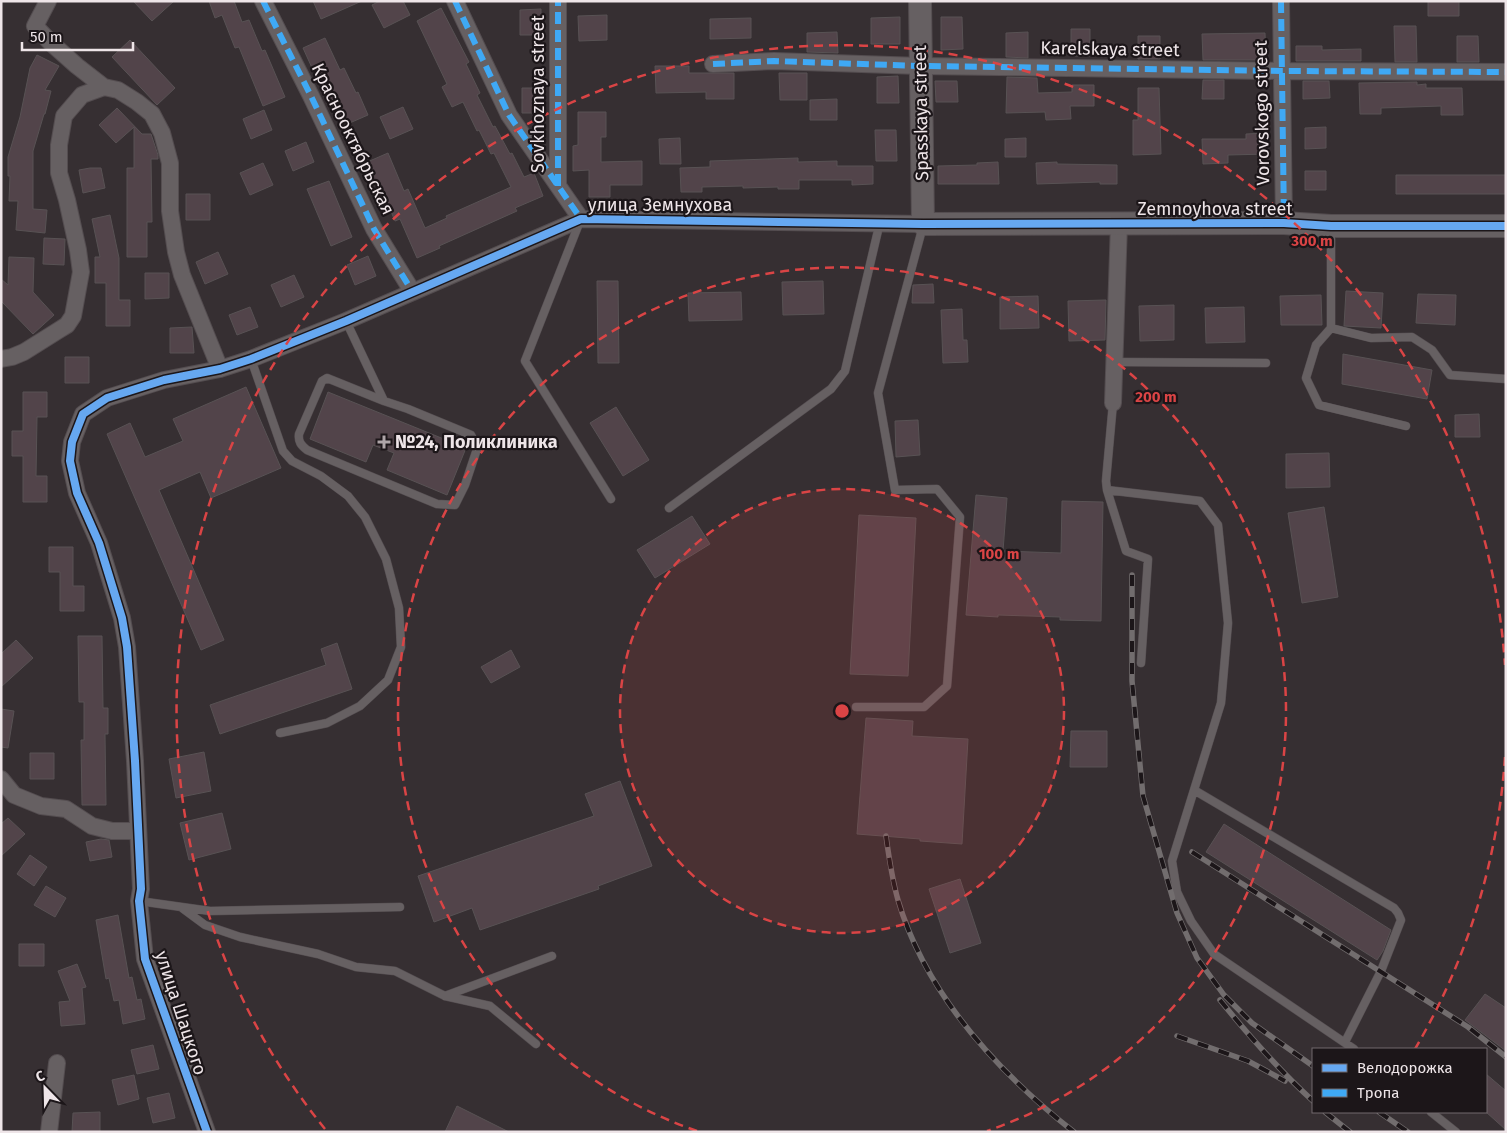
<svg xmlns="http://www.w3.org/2000/svg" width="1507" height="1133" font-family="'Fira Sans',sans-serif">
	<style>
		.building { fill: #52444a; stroke: #585254 }
		.lines { fill: none; stroke-linecap: round; stroke-linejoin: round }
		.lane-casing { stroke: #544d50; stroke-width: 9 }
		.street-casing { stroke: #544d50; stroke-width: 18 }
		.secondary-casing { stroke: #544d50; stroke-width: 24 }
		.lane { stroke: #666062; stroke-width: 8 }
		.street { stroke: #666062; stroke-width: 16 }
		.secondary { stroke: #666062; stroke-width: 22 }
		.rail-casing { stroke: #726d6e; stroke-width: 5.5 }
		.rail { stroke: #1c1619; stroke-width: 4; stroke-dasharray: 11; stroke-linecap: butt }
		.quiet { stroke: #3fa9f5; stroke-width: 6; stroke-dasharray: 12 6; stroke-linecap: butt }
		.cycleway-casing { stroke: #1c1619; stroke-width: 11 }
		.cycleway { stroke: #66a8f1; stroke-width: 8 }
		.ring { fill: none; stroke: #da4445; stroke-width: 2.5; stroke-dasharray: 9 6 }
		.poi-dot { fill: #aea5a8; stroke: #1c1619; stroke-width: 2 }
		.labels { text-anchor: middle; stroke-width: 4.5; stroke-linejoin: round; paint-order: stroke }
		.street-label { font-size: 18px; fill: #eee5e8; stroke: #1c1619 }
		.poi-label { font-size: 18px; font-weight: bold; fill: #eee5e8; stroke: #1c1619; text-anchor: start }
		.centre { fill: #da4445; stroke: #1c1619; stroke-width: 2.5 }
		.ring-label { font-size: 15px; text-anchor: middle; font-weight: bold; fill: #da4445; stroke: #1c1619; stroke-width: 4.5; stroke-linejoin: round; paint-order: stroke }
	</style>
	<rect width="100%" height="100%" fill="#362f32"/>
	<path class="building" d="M133,1H174L152,21Z
		M209,1H234L242,22L249,20L262,51L265,50L285,97L263,106L239,47L235,48L222,15L215,18Z
		M313,1H362L321,19Z
		M380,1H403L410,15L384,28L372,5Z
		M1428,1H1459V16H1428Z
		M441,8L469,62L466,64L480,93L477,95L493,127L495,126L510,154L512,153L524,177L534,173L543,196L515,208L517,211L439,246L440,248L417,258L400,219L395,221L379,183L375,185L365,163L388,153L404,191L408,189L425,228L447,218L446,216L511,187L494,153L491,154L479,130L477,131L463,102L452,107L442,87L447,84L417,21Z
		M541,9V35H520V10Z
		M607,15V40L579,41L578,16Z
		M900,17V44H871V18Z
		M941,17H962L963,49L941,50Z
		M751,18V38L710,39V19Z
		M1394,26H1416L1417,62H1395Z
		M1071,29H1090V56H1071Z
		M837,32L838,53L807,52V33Z
		M1028,32V58L1006,57V33Z
		M1265,33L1266,60H1203L1202,34Z
		M1138,36H1160V59H1138Z
		M1457,36H1478L1479,62H1457Z
		M325,38L340,70L344,68L356,93L358,92L368,115L345,125L334,99L331,100L318,68L313,70L303,48Z
		M130,40L175,88L157,105L112,57Z
		M1296,46H1322V50L1361,49V61H1296Z
		M37,55L59,66L45,90L51,91L45,114H44L33,151V209L47,210L45,233L16,230L18,201H9L10,176H8V157L20,117L30,68Z
		M655,66H689V73H734V99H706V92L656,93Z
		M779,73H807V100H780Z
		M898,76L899,103H877V77Z
		M1007,77L1037,78L1038,93L1072,92V85H1094V106H1070L1071,119L1046,120L1045,112L1006,113Z
		M1203,80H1224V99H1202Z
		M935,81H957L958,102H936Z
		M1303,81H1329L1330,98L1303,99Z
		M1417,82V85L1426,84V88H1462L1463,115H1441V106L1381,108V114H1360L1359,83Z
		M522,88H541L542,113H522Z
		M1138,88H1159L1161,154L1133,155V120H1138Z
		M837,99V120H810V100Z
		M403,107L413,129L390,139L380,117Z
		M117,108L142,134H151L158,155V159H151L152,222H147V257H127V168H134V127L116,143L99,125Z
		M264,110L272,130L251,139L243,119Z
		M578,112H606V137H601V162L642,161V185H610V197H589V170L573,171V146L578,145Z
		M1326,127V148L1305,149V128Z
		M875,130H896L897,161H876Z
		M1267,133L1268,154L1228,155V163L1203,164L1202,139H1246V134Z
		M680,138L681,164H660L659,139Z
		M1026,138V157H1005V139Z
		M306,142L314,162L293,171L285,151Z
		M798,158V162L837,161V166H873V184L852,185V180H799V189H778V187L743,188V186L702,187V192H681L680,168L710,167V161Z
		M998,162L999,184H938V166L977,165V163Z
		M1057,162V164L1117,165V184H1100V182L1037,184L1036,163Z
		M263,163L273,185L250,195L240,173Z
		M90,168H101L105,188L83,193L79,170Z
		M1305,171H1326V190H1305Z
		M1396,175H1506V194H1396Z
		M329,181L352,237L331,246L307,189Z
		M186,194H210V220H186Z
		M110,215L119,258V300H130V326H106V283H95V257H100L92,219Z
		M44,238L65,239L64,265L43,264Z
		M218,252L228,274L205,284L196,262Z
		M368,256L376,276L355,285L347,265Z
		M9,257L34,258L33,292L54,315L33,334L1,301V279L8,285Z
		M145,273H169V298L145,299Z
		M294,275L304,297L281,307L271,285Z
		M597,281H618L619,363H598Z
		M823,281L824,314L783,315L782,282Z
		M933,284L934,303H912L913,285Z
		M1346,291L1383,293L1381,328L1344,326Z
		M741,292L742,320L689,321L688,293Z
		M1418,294L1456,295L1455,325L1416,323Z
		M1321,295L1322,325H1281L1280,296Z
		M1038,296L1039,328L1000,329V297Z
		M1106,300L1105,340L1069,341L1068,301Z
		M1174,305V340L1140,341L1139,306Z
		M250,307L258,327L237,335L229,315Z
		M1244,307L1245,342L1206,343L1205,308Z
		M962,309L963,340H967L968,362L943,363L941,310Z
		M192,327L194,353H170V328Z
		M1343,354L1432,370L1427,399L1342,384Z
		M65,357H89V383H65Z
		M246,387L281,468L211,498L200,472L159,490L224,640L201,650L107,434L130,423L145,457L183,441L173,419Z
		M23,392H47V417H37L36,476H47V502H23V456H12V431H23Z
		M328,392L466,448L447,495L387,470L394,453L373,445L366,462L310,439Z
		M616,407L649,460L623,476L590,423Z
		M1479,414L1480,437H1455V415Z
		M918,420L920,455L896,457L895,421Z
		M1329,453L1330,487L1286,488V454Z
		M976,495L1007,498L1003,551L1061,553L1062,501L1103,502L1101,621L1060,620V617L998,615V617L966,615Z
		M1324,507L1338,597L1302,603L1288,513Z
		M859,515L916,518L908,676L850,674Z
		M692,516L710,544L655,578L637,550Z
		M49,547H73V586H84V611H60V572H49Z
		M78,636H102L103,708H108V734H105L106,805H82L81,740H84V702H79Z
		M16,640L33,658L1,687V654Z
		M337,643L352,689L220,734L210,705L326,665L321,649Z
		M511,650L520,667L491,683L481,667Z
		M1,709L14,711L8,748L1,747Z
		M866,718L913,721L912,736L968,739L962,844L920,841V839L857,834Z
		M1071,731H1107V767H1070Z
		M204,752L211,791L176,798L169,759Z
		M30,753H54V779H30Z
		M620,781L652,866L598,886L599,889L480,930L472,908L434,922L418,876L594,816L585,794Z
		M222,813L231,849L189,860L180,823Z
		M8,818L25,834L1,856V824Z
		M1224,824L1391,930L1383,951L1377,960L1206,852Z
		M101,839L109,840L112,857L90,861L86,842Z
		M30,855L47,867L34,886L17,874Z
		M960,879L981,943L950,953L929,889Z
		M46,886L66,898L55,917L34,905Z
		M118,915L129,978L132,977L137,1000L141,999L145,1019L123,1024L119,1000L114,1001L109,978L106,979L96,920Z
		M19,944H44V966H19Z
		M77,964L86,987L82,988L85,1024L61,1026L59,1002L70,1001L58,971Z
		M1485,994L1506,1008V1051L1465,1020Z
		M153,1045L159,1069L137,1074L131,1050Z
		M1486,1074L1506,1091V1130L1486,1112Z
		M134,1075L139,1099L118,1105L112,1080Z
		M169,1093L175,1118L153,1123L147,1098Z
		M457,1106L509,1132H445Z
		M100,1112V1132H72L73,1113Z"/>
	<g class="lines">
		<g class="lane-casing">
			<path id="lane" d="M580,221L525,361L611,499
				M1331,227V328L1371,338L1412,337L1432,350L1450,375L1506,379
				M346,321L384,401L408,409L471,435L475,443L477,449L465,485L455,505L437,504L307,450C301,445 298,442 299,434L322,381L327,378L384,401
				M1331,328L1316,345L1306,378L1319,405L1406,426
				M251,359L283,451L292,461L321,476L348,496L365,517L386,559L399,608L401,647L388,680L360,706L327,723L280,733
				M1114,362L1266,363
				M1113,403L1106,481L1107,490L1126,551L1148,559L1141,663
				M1107,490L1200,501L1218,525L1228,623L1221,703L1172,861L1177,892L1191,921L1214,954L1354,1049
				M669,508L831,389L845,371L880,222
				M856,707H924L947,686L960,517L937,489L895,490L878,393L923,226
				M1194,790L1394,908L1398,913L1401,920L1381,971L1345,1042
				M139,901L210,911L400,907
				M182,908L205,925L240,937L318,954L356,967L395,971L445,996L490,1006L536,1044
				M445,996L552,956
				M1431,1112L1456,1132"/>
		</g>
		<g class="street-casing">
			<path id="street" d="M48,1L35,26L50,42L77,66L104,87L118,90L137,102L152,114L162,133L170,163V211L176,252L182,275L220,369
				M263,1L311,96L374,229L412,291
				M455,1L509,115L581,219
				M1281,1L1284,223
				M713,64L774,61L920,66L1281,71L1506,72
				M558,186V1
				M1,359L12,357L24,352L59,330L67,325L73,316L81,272L78,250L67,200L59,173V145L64,116L82,95L104,87
				M1113,403L1119,223
				M1,779L14,795L41,806L66,809L92,826L112,831H138
				M49,1132L57,1063
				M207,1132L145,959L139,901L141,889L135,761L127,647L122,618L99,543L77,493L70,461L72,442L83,414L107,398L164,380L220,369L251,359L346,321L581,219L923,224"/>
		</g>
		<g class="secondary-casing">
			<path id="secondary" d="M920,1L923,224L1284,223L1331,226H1506"/>
		</g>
		<use href="#lane" class="lane"/>
		<use href="#street" class="street"/>
		<use href="#secondary" class="secondary"/>
		<g class="rail-casing">
			<path id="rail" d="M1132,575V681L1143,796L1177,913L1197,958L1224,995L1252,1023L1313,1066
				M886,836C889,858 892,879 898,900C926,995 998,1072 1074,1132
				M1192,852L1468,1027L1506,1057
				M1220,1000C1249,1036 1279,1070 1313,1101
				M1177,1036L1248,1061L1285,1081
				M1325,1112L1350,1132
				M1379,1112L1408,1132"/>
		</g>
		<use href="#rail" class="rail"/>
		<path class="quiet" d="M263,1L311,96L374,229L412,291
			M455,1L509,115L581,219
			M1281,1L1284,223
			M713,64L774,61L920,66L1281,71L1506,72
			M558,186V1"/>
		<g class="cycleway-casing">
			<path id="cycleway" d="M207,1132L145,959L139,901L141,889L135,761L127,647L122,618L99,543L77,493L70,461L72,442L83,414L107,398L164,380L220,369L251,359L346,321L581,219L923,224L1284,223L1331,226H1506"/>
		</g>
		<use href="#cycleway" class="cycleway"/>
	</g>
	<circle cx="842" cy="711" r="222" fill="#da4445" fill-opacity=".12"/>
	<g class="ring">
		<circle cx="842" cy="711" r="222"/>
		<path d="M697 1131A444 444 0 1 1 987 1131"/>
		<path d="M1505 757A665 665 0 0 1 1415 1049M325 1129A665 665 0 1 1 1505 665"/>
	</g>
	<path class="poi-dot" d="M381.5 434.5h5v5h5v5h-5v5h-5v-5h-5v-5h5z"/>
	<g class="labels">
		<g class="street-label">
			<text transform="translate(1110 49) rotate(1)" y="6">Karelskaya street</text>
			<text transform="translate(538 94) rotate(-90)" y="6">Sovkhoznaya street</text>
			<text transform="translate(921 113) rotate(-91)" y="6">Spasskaya street</text>
			<text transform="translate(1262 113) rotate(-91)" y="6">Vorovskogo street</text>
			<text transform="translate(353 139) rotate(64)" y="6">Краснооктябрьская</text>
			<text x="660" y="211">улица Земнухова</text>
			<text x="1215" y="215">Zemnoyhova street</text>
			<text transform="translate(181 1013) rotate(72)" y="6">улица Шацкого</text>
		</g>
		<g class="poi-label">
			<text x="395" y="448">№24, Поликлиника</text>
		</g>
	</g>
	<circle cx="842" cy="711" r="8" class="centre"/>
	<g class="ring-label">
		<text x="1312" y="246">300 m</text>
		<text x="1156" y="402">200 m</text>
		<text x="999" y="559">100 m</text>
	</g>
	<rect width="1507" height="1133" fill="none" stroke="#eee5e8" stroke-width="5"/>
	<rect x="1312" y="1048" width="175" height="65" fill="#1c1619" stroke="#70696c"/>
	<rect x="1322" y="1064" width="25" height="8" fill="#66a8f1" stroke="#70696c"/>
	<text x="1357" y="1073" font-size="15" fill="#eee5e8">Велодорожка</text>
	<rect x="1322" y="1089" width="25" height="8" fill="#3fa9f5" stroke="#70696c"/>
	<text x="1357" y="1098" font-size="15" fill="#eee5e8">Тропа</text>
	<g transform="translate(45 1088) rotate(337)" stroke="#1c1619" stroke-width="4" paint-order="stroke">
	<path d="M0-4L9 19L0 12L-9 19Z" fill="#eee5e8"/>
	<text y="-8" font-size="14" font-weight="bold" text-anchor="middle" fill="#eee5e8">С</text>
	</g>
	<path d="M22 42v8h111v-8" fill="none" stroke="#eee5e8" stroke-width="2.5"/>
	<text x="30" y="42" font-size="15" fill="#eee5e8" stroke="#1c1619" stroke-width="4" paint-order="stroke">50 m</text>
</svg>
